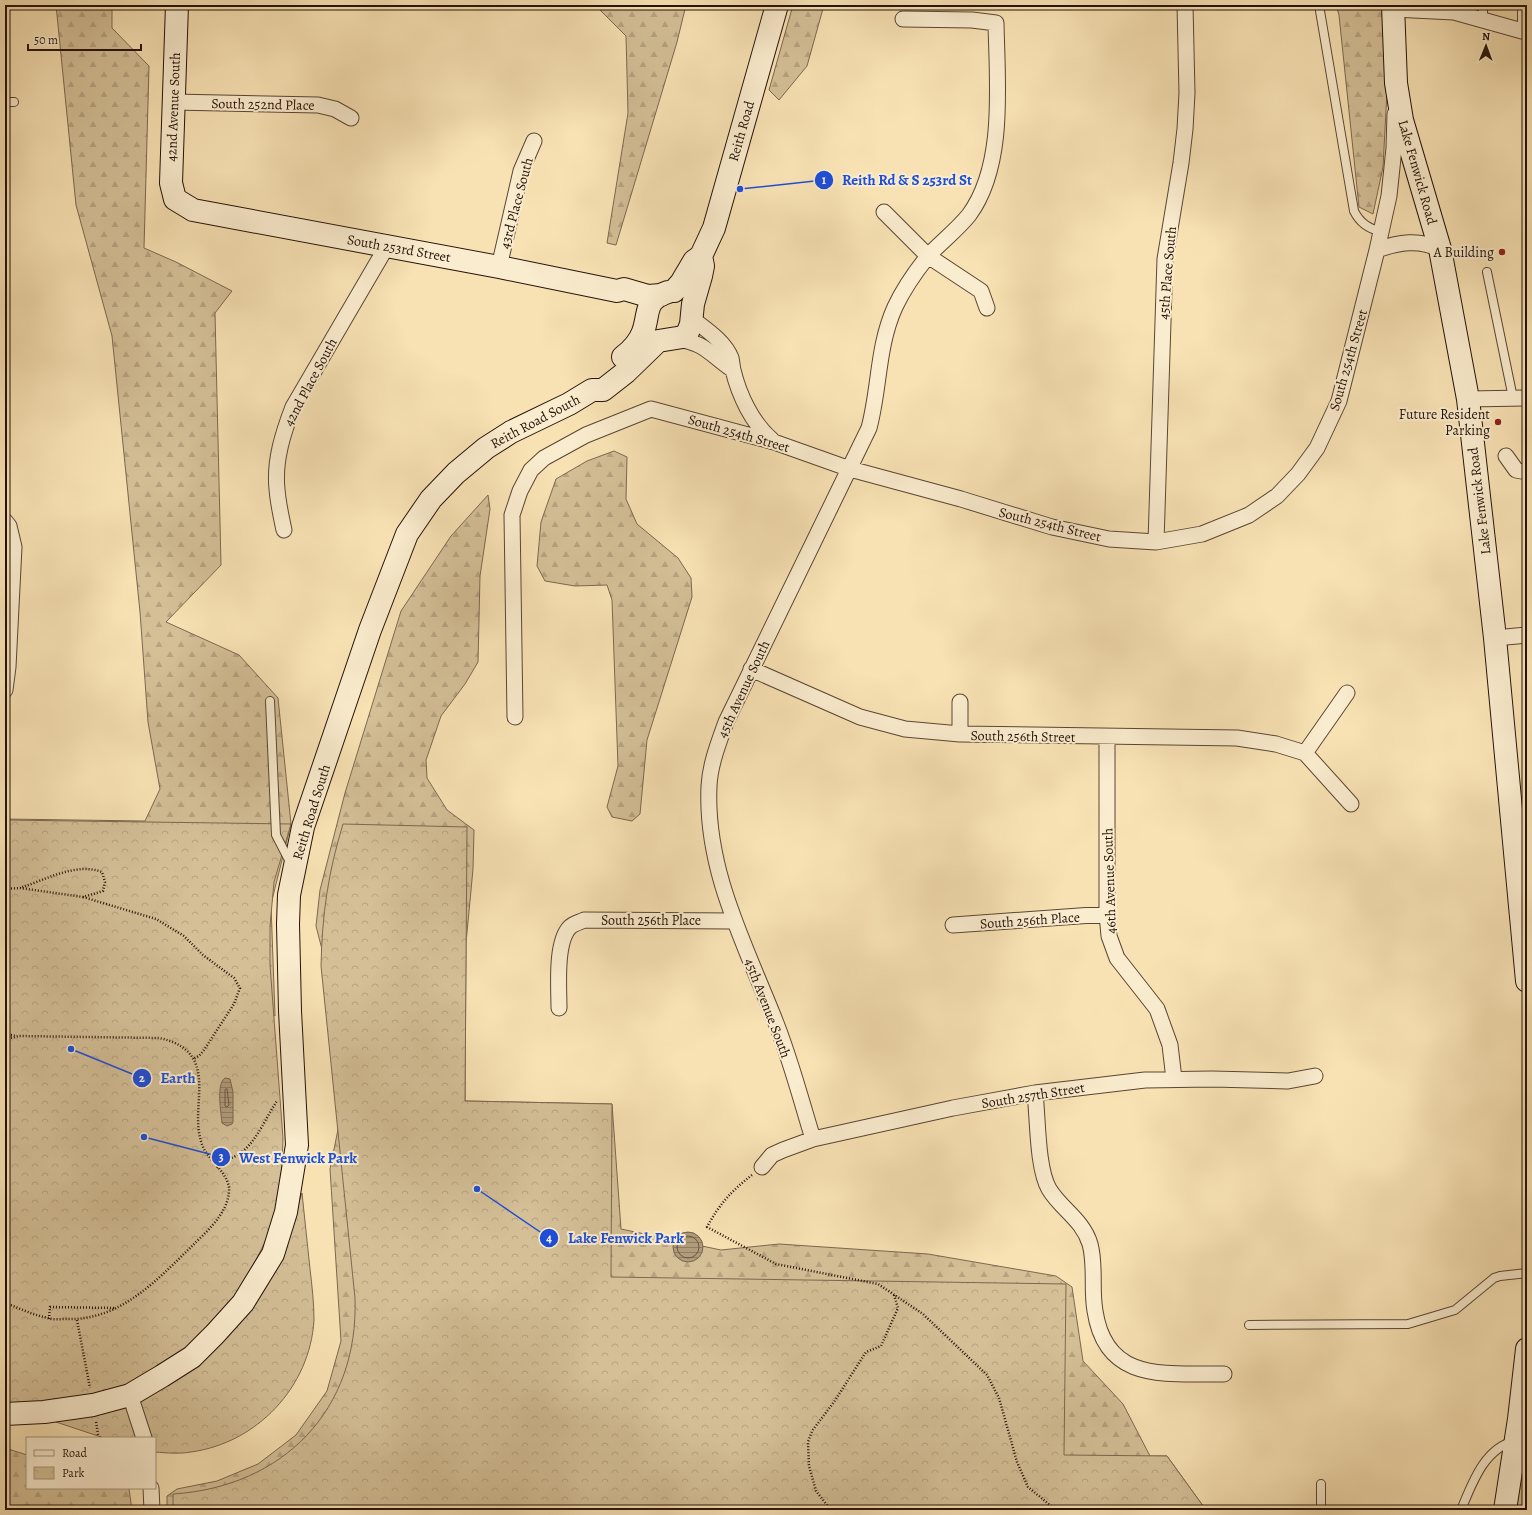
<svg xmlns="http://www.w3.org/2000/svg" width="1532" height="1515" font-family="Alegreya,serif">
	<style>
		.forest { fill: url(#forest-firs); stroke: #7c6850 }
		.park { fill: url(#park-crowns); stroke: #7c6850 }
		.water { fill: url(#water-rules); stroke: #78644c }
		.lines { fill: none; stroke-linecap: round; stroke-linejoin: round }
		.shore { stroke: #6a5641; stroke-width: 1 }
		.lane-casing { stroke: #594633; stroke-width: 10 }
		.street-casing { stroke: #594633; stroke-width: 17 }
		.secondary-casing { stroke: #241208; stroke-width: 24 }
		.path { stroke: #241208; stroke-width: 2.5; stroke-dasharray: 1 2; stroke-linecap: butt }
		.lane { stroke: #faecce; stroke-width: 8 }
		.street { stroke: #faecce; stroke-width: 15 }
		.secondary { stroke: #faecce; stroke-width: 22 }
		.poi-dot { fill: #8f2418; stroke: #faecce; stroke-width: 1.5 }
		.labels { text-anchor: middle; stroke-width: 4; stroke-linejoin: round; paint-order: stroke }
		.street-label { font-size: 14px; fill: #241208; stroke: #faecce }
		.poi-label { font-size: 14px; fill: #241208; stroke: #faecce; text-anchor: end }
		.leader { fill: none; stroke: #1d4ed8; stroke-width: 1.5 }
		.callout-dot { fill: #1d4ed8; stroke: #faecce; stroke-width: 1.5 }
		.mark-label { font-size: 12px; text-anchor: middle; font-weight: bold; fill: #fff }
		.callout-label { font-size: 15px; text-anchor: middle; font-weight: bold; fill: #1d4ed8; stroke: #faecce; stroke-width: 4; stroke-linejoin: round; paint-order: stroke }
	</style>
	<defs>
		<pattern id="forest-firs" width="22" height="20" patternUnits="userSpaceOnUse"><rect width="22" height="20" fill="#d4bf97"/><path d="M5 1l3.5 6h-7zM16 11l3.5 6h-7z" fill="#b6a381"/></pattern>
		<pattern id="park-crowns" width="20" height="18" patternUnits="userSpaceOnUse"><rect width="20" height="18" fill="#d4bf97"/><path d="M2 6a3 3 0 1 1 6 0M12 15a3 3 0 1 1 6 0" fill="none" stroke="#b6a381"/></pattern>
		<pattern id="water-rules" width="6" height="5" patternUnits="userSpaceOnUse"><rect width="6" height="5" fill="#b09b7a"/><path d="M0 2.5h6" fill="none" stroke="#8f7d62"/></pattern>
	</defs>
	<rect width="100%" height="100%" fill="#f8e2b4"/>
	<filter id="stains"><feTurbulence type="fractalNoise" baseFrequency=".005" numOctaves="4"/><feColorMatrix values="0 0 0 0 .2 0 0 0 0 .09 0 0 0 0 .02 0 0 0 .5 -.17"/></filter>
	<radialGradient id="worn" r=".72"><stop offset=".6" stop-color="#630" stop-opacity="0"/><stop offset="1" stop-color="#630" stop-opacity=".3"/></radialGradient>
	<path class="forest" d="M56,5H112V28L149,66L144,248L176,262L232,291L215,313L221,565L166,622L239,655L278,698L291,824L271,904L275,1016L5,881V819L145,821L160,789L148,722L140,612L112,336L76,205Z
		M595,5H686L677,42L616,245L607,243L628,113L626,36Z
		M793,5H824L807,66L779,100L769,90Z
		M1336,5H1386L1388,73L1383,167L1373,214L1359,207L1339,15Z
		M614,451L627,457L626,499L637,524L678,558L691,578L692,597L647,740L640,814L632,821L612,817L607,807L618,766L612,600L607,585L575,586L545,581L537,566L541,522L556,479L587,461Z
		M488,495L490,509L480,576L478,662L465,684L441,716L426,760L427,778L447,810L474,830L473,869L466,943L465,1101L612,1104L621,1229L721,1250L779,1244L928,1254L1056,1276L1072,1287L1083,1361L1123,1404L1150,1456H1167L1206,1510H167V1496L177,1489L217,1481L258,1464L296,1435L327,1391L341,1341L330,1169L343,1105L336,1004L316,926L320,890L345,793L401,611L451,536Z
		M5,1448L27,1455V1488H126L129,1489L132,1510H5Z"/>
	<path class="park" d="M5,820L291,824L274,882L270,926V965L283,1138L282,1171L277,1207L267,1238L254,1264L294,1216L302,1193C305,1218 307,1244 310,1269C312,1286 314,1303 314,1320C310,1387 257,1443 191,1452C179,1454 167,1453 155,1452V1438H104L5,1405Z
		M343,824L467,827L465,1101L612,1104L611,1277L1066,1284L1064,1455L1167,1456L1206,1510H173V1494C283,1487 359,1410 355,1298L321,966C322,915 328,873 343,824Z
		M1527,1434V1510H1515Z"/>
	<path class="water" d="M225,1078L230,1079L233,1092V1122L232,1124L227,1126L222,1123C221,1112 216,1084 225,1078Z
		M673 1247a15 15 0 1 1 30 0a15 15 0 1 1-30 0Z"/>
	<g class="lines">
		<path class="shore" d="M227,1089L229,1105L227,1107L225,1106V1090Z
			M677 1247a11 11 0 1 1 22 0a11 11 0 1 1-22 0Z"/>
		<g class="lane-casing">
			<path id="lane" d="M1319,5L1354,211C1360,223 1368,228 1381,232
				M1522,5V31
				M1483,20V5
				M5,102H14
				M1487,272L1513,398
				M270,701L276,835L291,864
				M1249,1325L1408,1324L1455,1310L1494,1278L1500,1276L1527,1273
				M1321,1510V1484
				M1461,1510C1472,1484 1484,1448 1515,1441"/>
		</g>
		<g class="street-casing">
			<path id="street" d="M1393,9L1454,12L1522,31
				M173,102L318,105L335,109L351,118
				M884,212L928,256L981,291L987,308
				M1377,250C1399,242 1419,239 1440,249
				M499,267L521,171L534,141
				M692,313L694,320C707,330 725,342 731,358C732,362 732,366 733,370C739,395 752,423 772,440
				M675,339C706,342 710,355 733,370
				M1468,399L1527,398
				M1506,456L1516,470L1527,472
				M5,521L9,526L14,547L8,667L5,690
				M284,530C281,516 278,503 277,489C274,461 283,433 293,407L387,246
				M1156,542L1165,259L1181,163L1185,129L1187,93L1185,5
				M1495,638L1527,635
				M751,669L860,717L905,729L960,734L1237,738L1276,744L1305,753
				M515,717L512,515L520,491L531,470L544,458L586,435L651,409L774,442L850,469L961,499L1052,527L1109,539L1156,542L1202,534L1249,515L1277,496L1298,474L1317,448L1339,401L1377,250L1389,196L1394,148L1395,114
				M960,734V702
				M1107,738V914L1109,936L1117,958L1157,1009L1170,1045L1174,1079
				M1305,753L1347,693
				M1305,753L1351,804
				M953,925L1107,914
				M559,1008C559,988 555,942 570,927C573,924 580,922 584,920L733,921
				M1035,1093C1038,1119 1037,1168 1049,1189C1061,1209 1083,1220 1090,1244C1096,1266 1091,1289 1095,1311C1106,1384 1167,1373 1224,1374
				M813,1139C801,1100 791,1061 776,1023C746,946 705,871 709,786C710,764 719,742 726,722L869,428C880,387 877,347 895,307C903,290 916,271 928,256C941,242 957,230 969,215C1006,165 997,82 996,23L972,20L903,19
				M762,1167L772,1155L783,1150L813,1139L953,1108L1035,1093L1145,1080L1212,1079L1288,1081L1315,1076
				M130,1395L144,1438
				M151,1488L152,1510"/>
		</g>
		<g class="secondary-casing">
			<path id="secondary" d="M177,5L171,183L175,199L193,210L499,267L617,291L624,289L648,296L661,295
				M1393,5L1396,83L1402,120L1440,249L1468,399L1495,638L1527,981
				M674,291L681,283L694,261L701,256L714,228L777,5
				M623,357C632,350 639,343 643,332C650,313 643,300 668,292
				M5,1414L44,1412L93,1405L130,1395L162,1376L192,1357L215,1334L243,1303L273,1254L286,1212L297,1145L290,1011L288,924L289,895L303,827L370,630L407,534L431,499L456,473L486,448L511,432L569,404L592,390H603L626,372L658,341L683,337L688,332L691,324L693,304L701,276L703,266L701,256
				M1505,1510L1519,1419L1527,1349"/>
		</g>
		<path class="path" d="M5,889L20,888L83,897L103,891L105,882L102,872C76,862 45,880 20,888
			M83,897L156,919L184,936L203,955L234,978L240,988L234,1004L204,1050L199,1056L193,1059
			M5,1034L16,1036
			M5,1039L19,1036L159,1038C173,1041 186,1046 194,1060C207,1086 190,1120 204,1149C211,1162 231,1176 229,1192C227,1215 205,1233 190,1248C155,1282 119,1321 66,1319C60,1319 53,1320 48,1318C33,1315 19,1308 5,1303
			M223,1160C252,1156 262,1123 277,1101
			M217,1168L223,1160V1152
			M752,1175C731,1191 719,1205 707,1227L776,1264L878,1284L923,1314L987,1375L999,1398L1017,1462L1028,1487L1056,1510
			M49,1319L50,1307L116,1308
			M77,1320L90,1388
			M96,1422L98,1434L100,1438
			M831,1510L816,1491L809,1466L808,1442L812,1431L834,1402L866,1352L881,1346L898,1308L894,1295"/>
		<use href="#lane" class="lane"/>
		<use href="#street" class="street"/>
		<use href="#secondary" class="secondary"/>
	</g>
	<g class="poi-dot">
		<circle cx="1502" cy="252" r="4"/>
		<circle cx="1498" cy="422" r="4"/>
	</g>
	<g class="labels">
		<g class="street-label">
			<text transform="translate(263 104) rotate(1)" y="5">South 252nd Place</text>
			<text transform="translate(173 107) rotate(-88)" y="5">42nd Avenue South</text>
			<text transform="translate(741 131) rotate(-74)" y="5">Reith Road</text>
			<text transform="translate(1418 172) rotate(74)" y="5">Lake Fenwick Road</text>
			<text transform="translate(516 203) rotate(-75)" y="5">43rd Place South</text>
			<text transform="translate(399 248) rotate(10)" y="5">South 253rd Street</text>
			<text transform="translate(1167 273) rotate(-85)" y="5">45th Place South</text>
			<text transform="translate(1348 360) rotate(-74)" y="5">South 254th Street</text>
			<text transform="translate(310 382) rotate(-62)" y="5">42nd Place South</text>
			<text transform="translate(535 421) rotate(-28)" y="5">Reith Road South</text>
			<text transform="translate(739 433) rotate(16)" y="5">South 254th Street</text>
			<text transform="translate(1479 501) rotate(-97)" y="5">Lake Fenwick Road</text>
			<text transform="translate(1050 524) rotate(14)" y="5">South 254th Street</text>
			<text transform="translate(743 689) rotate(-65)" y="5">45th Avenue South</text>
			<text transform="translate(1023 736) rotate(1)" y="5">South 256th Street</text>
			<text transform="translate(311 812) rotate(-73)" y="5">Reith Road South</text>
			<text transform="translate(1109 881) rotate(-92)" y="5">46th Avenue South</text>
			<text x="651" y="925">South 256th Place</text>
			<text transform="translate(1030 920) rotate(-4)" y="5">South 256th Place</text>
			<text transform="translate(768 1008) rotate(69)" y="5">45th Avenue South</text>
			<text transform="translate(1033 1095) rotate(-9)" y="5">South 257th Street</text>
		</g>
		<g class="poi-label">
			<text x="1494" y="257">A Building</text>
			<text x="1490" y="419">Future Resident<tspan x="1490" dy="16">Parking</tspan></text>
		</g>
	</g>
	<path class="leader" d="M740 189L824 180M71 1049L142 1078M144 1137L221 1157M477 1189L549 1238"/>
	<g class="callout-dot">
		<circle cx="740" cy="189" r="4"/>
		<circle cx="71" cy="1049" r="4"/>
		<circle cx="144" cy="1137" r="4"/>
		<circle cx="477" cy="1189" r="4"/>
		<circle cx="824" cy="180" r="10"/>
		<circle cx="142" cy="1078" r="10"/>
		<circle cx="221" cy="1157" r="10"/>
		<circle cx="549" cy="1238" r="10"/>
	</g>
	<g class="mark-label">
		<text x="824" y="184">1</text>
		<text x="142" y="1082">2</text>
		<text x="221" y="1161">3</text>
		<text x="549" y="1242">4</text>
	</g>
	<g class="callout-label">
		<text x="907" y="185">Reith Rd &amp; S 253rd St</text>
		<text x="178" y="1083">Earth</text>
		<text x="298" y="1163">West Fenwick Park</text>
		<text x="626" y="1243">Lake Fenwick Park</text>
	</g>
	<rect width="1532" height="1515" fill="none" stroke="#f8e2b4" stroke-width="20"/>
	<rect x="6" y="6" width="1520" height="1503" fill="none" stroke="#241208" stroke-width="2"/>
	<rect x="10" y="10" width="1512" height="1495" fill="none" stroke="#241208"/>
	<rect x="26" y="1437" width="130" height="52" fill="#faecce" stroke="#a4957f"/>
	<rect x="34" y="1450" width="20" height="6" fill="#faecce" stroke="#a4957f"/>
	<text x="62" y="1457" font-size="12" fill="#241208">Road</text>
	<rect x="34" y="1467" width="20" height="12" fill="url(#park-crowns)" stroke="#a4957f"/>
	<text x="62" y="1477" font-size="12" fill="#241208">Park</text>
	<g transform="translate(1486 46) rotate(1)" stroke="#faecce" stroke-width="3" paint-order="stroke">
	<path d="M0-3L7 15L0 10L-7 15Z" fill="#241208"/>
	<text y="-6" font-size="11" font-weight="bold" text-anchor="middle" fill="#241208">N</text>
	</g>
	<path d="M28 44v6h113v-6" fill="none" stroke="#241208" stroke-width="2"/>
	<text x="34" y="44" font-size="12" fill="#241208" stroke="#faecce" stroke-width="3" paint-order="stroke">50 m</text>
	<rect width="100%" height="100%" filter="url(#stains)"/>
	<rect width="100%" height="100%" fill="url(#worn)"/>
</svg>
